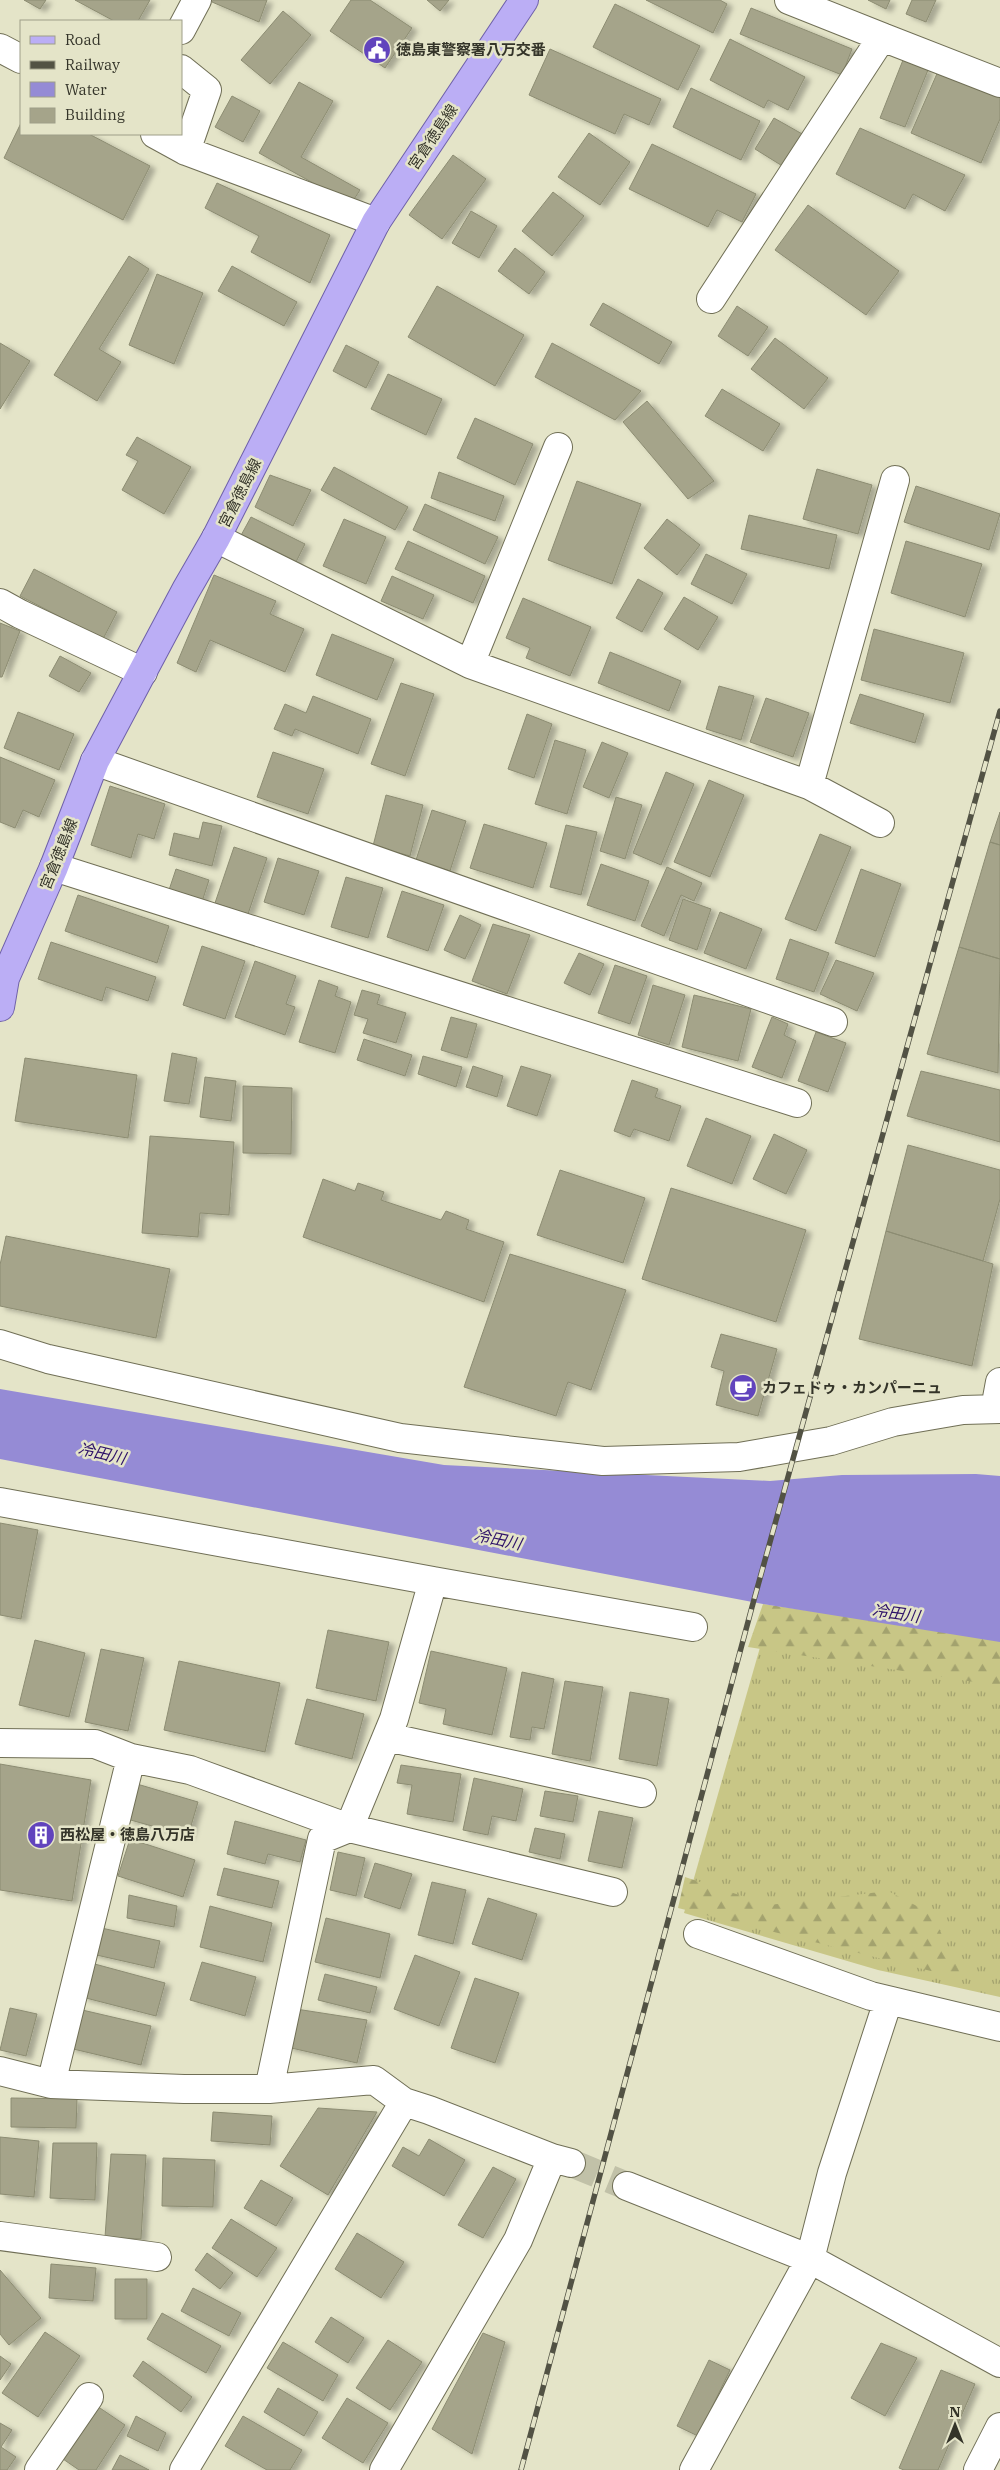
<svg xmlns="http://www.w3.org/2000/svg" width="1000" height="2470" font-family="'IBM Plex Serif','Noto Sans JP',serif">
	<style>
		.grass { fill: url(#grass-tufts) }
		.forest { fill: url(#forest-firs) }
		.water { fill: #958bd5 }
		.building { fill: #a5a48a; stroke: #8c8c72; filter: url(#shadow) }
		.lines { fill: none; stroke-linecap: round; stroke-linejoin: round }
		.minor-tunnel { stroke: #c1c1a8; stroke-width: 28; stroke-dasharray: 28 14; stroke-linecap: butt }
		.minor-casing { stroke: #706f56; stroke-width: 30 }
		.major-casing { stroke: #6e60a9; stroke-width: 30 }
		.minor { stroke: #fff; stroke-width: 28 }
		.major { stroke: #bbaef5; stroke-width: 28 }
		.rail-casing { stroke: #525244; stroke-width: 5.5 }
		.rail { stroke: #e4e4c8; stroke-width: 4; stroke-dasharray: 11; stroke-linecap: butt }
		.labels { text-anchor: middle; stroke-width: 5; stroke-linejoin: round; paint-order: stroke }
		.poi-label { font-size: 15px; font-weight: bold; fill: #343429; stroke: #e4e4c8; text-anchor: start }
		.street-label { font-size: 15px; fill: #343429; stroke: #e4e4c8 }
		.water-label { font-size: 16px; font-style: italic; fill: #2d1168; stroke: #e4e4c8 }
	</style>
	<defs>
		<pattern id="grass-tufts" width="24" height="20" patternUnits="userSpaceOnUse" patternTransform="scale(1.25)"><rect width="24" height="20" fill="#c8c686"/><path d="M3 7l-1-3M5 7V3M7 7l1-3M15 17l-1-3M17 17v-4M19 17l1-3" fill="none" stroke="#a3a26e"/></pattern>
		<pattern id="forest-firs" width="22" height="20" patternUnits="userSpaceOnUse" patternTransform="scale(1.25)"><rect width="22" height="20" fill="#c8c686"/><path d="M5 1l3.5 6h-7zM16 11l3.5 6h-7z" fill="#a3a26e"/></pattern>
		<filter id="shadow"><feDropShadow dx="5.5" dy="3" stdDeviation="2.5" flood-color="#0004"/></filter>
	</defs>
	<rect width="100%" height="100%" fill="#e4e4c8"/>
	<path class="grass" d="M769,1616L1000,1657V1997L878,1970L684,1913Z"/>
	<path class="forest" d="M763,1604L1000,1639V1686L748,1647Z
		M685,1877L769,1905L888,1891L932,1914L963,1979L678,1908Z"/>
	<path class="water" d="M0,1389L444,1465L770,1481L842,1475L976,1474L1000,1476V1642L763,1604L0,1459Z"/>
	<path class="building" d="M24,0H46L40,9Z
		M75,0H150L138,21H114Z
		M213,0H267L259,22L212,2Z
		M351,0H370L412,28L385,68L330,31Z
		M427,0H449L440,11Z
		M646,0H720L727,4L713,33Z
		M868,0H890L886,9Z
		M912,0H936L926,22L906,14Z
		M615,4L700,46L678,90L593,47Z
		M751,8L852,49L842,75L740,34Z
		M283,11L311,35L270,84L241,60Z
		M730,39L805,77L788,110L768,100L764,108L710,80Z
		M550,49L661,99L649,125L624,114L615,134L529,95Z
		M903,60L928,70L905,127L880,118Z
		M939,69L1000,97V119L981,163L911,133Z
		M299,82L333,101L301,157L360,190L351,204L259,153Z
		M691,88L760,121L741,160L673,127Z
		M232,96L260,111L243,142L215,127Z
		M774,118L804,135L784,167L755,149Z
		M21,123V134H89L150,166L123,220L4,158Z
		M860,128L965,175L945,211L913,194L905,209L836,174Z
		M589,133L630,162L600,205L558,177Z
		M652,144L756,194L742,222L717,210L708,227L629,189Z
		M453,155L486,179L442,239L409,215Z
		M217,183L330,235L310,283L251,252L259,236L205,208Z
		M553,192L584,216L552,256L522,231Z
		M808,205L899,271L866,315L775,250Z
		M471,211L497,226L479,258L452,243Z
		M515,248L545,272L529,294L498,271Z
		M129,256L149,269L99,349L121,362L97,401L54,375Z
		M232,266L297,302L284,326L218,291Z
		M157,274L203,293L174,364L129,345Z
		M437,286L524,335L495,386L408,337Z
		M603,303L672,342L659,364L590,325Z
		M737,306L768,327L748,356L718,336Z
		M775,338L828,378L804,409L751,369Z
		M0,343L30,361L0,409Z
		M552,343L641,391L615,420L535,377Z
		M346,345L379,362L366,388L333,371Z
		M388,374L442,399L426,435L371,409Z
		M722,389L780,424L763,451L705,416Z
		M647,401L714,481L688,499L623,422Z
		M475,418L533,444L515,485L457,458Z
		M137,437L191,467L164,514L122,490L138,461L126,455Z
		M334,467L408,507L395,530L321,490Z
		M817,469L872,485L858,534L803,519Z
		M439,472L504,496L495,521L431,498Z
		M270,475L311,490L293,526L255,507Z
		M577,481L641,504L612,584L548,560Z
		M916,486L1000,514L989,550L904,522Z
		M425,504L498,537L485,564L413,530Z
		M749,515L837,535L829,569L741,549Z
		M251,517L305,544L294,566L239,539Z
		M344,519L386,537L366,584L323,566Z
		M667,519L700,545L677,575L644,548Z
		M408,541L485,576L473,603L395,569Z
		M906,541L982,564L965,617L891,593Z
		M706,554L747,574L732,604L691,584Z
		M34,569L117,612L103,639L20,596Z
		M214,575L276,601L270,614L304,629L285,672L210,640L196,672L177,663Z
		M392,576L434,595L423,619L381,601Z
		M638,579L663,593L642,632L616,618Z
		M684,597L718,617L698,650L664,629Z
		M523,598L591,627L570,676L526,658L530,648L506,638Z
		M0,623L20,631L2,677H0Z
		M874,629L964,653L950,703L861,680Z
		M332,634L394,659L377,700L316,675Z
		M610,652L681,681L669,711L598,683Z
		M60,656L91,673L79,692L49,676Z
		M401,683L434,694L405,776L371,764Z
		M719,686L754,696L741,740L706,729Z
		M860,694L924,714L915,743L850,723Z
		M313,696L371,719L358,754L295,729L292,736L274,729L285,704L306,713Z
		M766,698L809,713L793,757L750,742Z
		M18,712L74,734L59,770L4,748Z
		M527,714L552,724L534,778L508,769Z
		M555,740L586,750L567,814L535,804Z
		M602,742L628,753L609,798L583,787Z
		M273,752L324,769L308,814L257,797Z
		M0,757L55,780L39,817L23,810L15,828L0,822Z
		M666,772L694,784L661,865L633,853Z
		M709,780L744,795L710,877L674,862Z
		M110,786L165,804L154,839L138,834L131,858L91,845Z
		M386,795L423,805L410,856L373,846Z
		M616,797L642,805L625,859L600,851Z
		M432,810L466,821L450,871L416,860Z
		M1000,812V845L990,842Z
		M203,822L222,826L212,866L169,855L174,833L199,839Z
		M484,824L547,843L533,888L470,868Z
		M566,825L597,832L581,895L550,887Z
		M820,834L851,847L816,931L785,919Z
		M990,842L1000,845V959L959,947Z
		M234,847L267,858L248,914L215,903Z
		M278,858L319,871L304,915L264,902Z
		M601,864L649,881L635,921L587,905Z
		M667,867L702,883L694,901L681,895L664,936L641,926Z
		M176,869L209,880L201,905L168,893Z
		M861,869L901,884L875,957L835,943Z
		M346,877L383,888L368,938L331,927Z
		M402,891L444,905L428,951L387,937Z
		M78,895L169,926L157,963L65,931Z
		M683,899L711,909L697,950L669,940Z
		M720,912L762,929L746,969L704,953Z
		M460,915L481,925L465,959L444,950Z
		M493,924L530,935L507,994L472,981Z
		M790,939L829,953L814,992L776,979Z
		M51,942L156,977L148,1001L106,987L102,1001L38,979Z
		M202,946L245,961L225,1019L183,1005Z
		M959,947L1000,959L998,1073L927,1054Z
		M579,953L604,964L590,995L564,983Z
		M836,960L874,973L857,1011L820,994Z
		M255,961L296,976L286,1004L295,1007L285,1035L235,1017Z
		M615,965L647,976L630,1024L598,1013Z
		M319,980L338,987L335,996L351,1002L335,1053L299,1042Z
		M653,985L685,995L669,1045L638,1035Z
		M362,990L380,995L377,1004L406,1013L396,1043L363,1033L368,1019L354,1015Z
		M694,995L751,1009L738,1061L682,1047Z
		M451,1017L477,1024L467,1058L441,1050Z
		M772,1017L788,1024L784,1035L796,1041L782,1078L752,1067Z
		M816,1032L846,1043L828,1092L798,1081Z
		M364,1039L412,1055L405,1076L357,1060Z
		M172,1053L197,1058L189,1104L164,1101Z
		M423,1056L462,1067L456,1087L418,1074Z
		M25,1058L137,1075L128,1138L15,1121Z
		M473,1066L503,1076L497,1097L466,1087Z
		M521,1066L551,1075L537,1116L507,1106Z
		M921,1071L1000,1090V1142L907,1116Z
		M205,1077L236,1081L231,1121L200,1117Z
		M632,1080L658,1089L655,1097L681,1106L669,1141L634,1129L630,1137L614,1131Z
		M243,1086L292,1088L291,1154L243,1153Z
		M706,1118L751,1136L732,1184L687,1166Z
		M774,1134L807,1150L786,1194L753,1179Z
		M150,1136L234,1142L229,1215L200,1213L198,1237L142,1233Z
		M908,1145L1000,1170V1199L983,1261L886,1231Z
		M560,1170L645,1198L623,1263L537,1235Z
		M323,1179L355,1191L358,1183L384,1192L381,1200L441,1220L446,1211L469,1220L466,1229L504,1242L484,1302L303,1237Z
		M671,1188L806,1230L776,1322L642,1279Z
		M886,1231L993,1264L972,1366L859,1339Z
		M6,1236L170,1269L156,1338L0,1306V1265Z
		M510,1254L626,1290L591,1390L568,1382L556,1416L464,1387Z
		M721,1334L777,1349L758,1416L716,1405L724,1371L711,1367Z
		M0,1523L38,1530L21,1619L0,1615Z
		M328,1630L389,1642L376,1701L316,1688Z
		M35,1640L85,1653L69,1717L19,1705Z
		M101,1649L144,1658L128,1731L85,1722Z
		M431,1651L507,1668L492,1735L443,1724L446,1709L419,1703Z
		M179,1661L280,1683L265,1752L164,1730Z
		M522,1672L554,1679L544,1729L532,1727L530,1740L510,1737Z
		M565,1681L603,1687L590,1761L552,1754Z
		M630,1692L669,1699L657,1766L619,1759Z
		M307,1699L364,1714L352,1759L295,1744Z
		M0,1764L91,1780L72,1901L0,1890Z
		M401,1765L461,1774L453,1822L407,1814L412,1785L397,1783Z
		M474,1778L523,1789L516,1821L492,1816L488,1835L463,1830Z
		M137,1784L198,1802L188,1836L127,1819Z
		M545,1791L578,1796L573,1822L540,1816Z
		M599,1811L633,1818L622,1868L588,1861Z
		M235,1821L306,1840L300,1862L268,1854L265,1864L227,1854Z
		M535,1828L565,1834L560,1859L529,1852Z
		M130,1839L195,1860L183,1897L118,1876Z
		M338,1852L365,1858L356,1896L330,1890Z
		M375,1863L412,1874L400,1909L364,1897Z
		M224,1868L279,1881L272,1908L217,1895Z
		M432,1882L466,1890L453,1944L418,1935Z
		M129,1895L177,1906L174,1927L127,1918Z
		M488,1898L537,1914L522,1960L472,1944Z
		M210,1906L272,1923L263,1962L200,1947Z
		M326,1918L390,1934L380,1978L315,1962Z
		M97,1927L160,1941L154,1968L92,1954Z
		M415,1955L460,1972L439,2026L394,2009Z
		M202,1962L256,1977L245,2016L190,2000Z
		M91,1963L165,1983L156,2016L82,1997Z
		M325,1974L377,1987L370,2013L318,2000Z
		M475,1978L519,1993L495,2063L451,2048Z
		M10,2008L37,2014L26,2056L0,2050Z
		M78,2009L151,2026L141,2065L69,2048Z
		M296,2009L367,2020L357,2063L287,2047Z
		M11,2098L77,2099L76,2128L11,2127Z
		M318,2108L377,2112L328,2195L280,2166Z
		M213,2112L272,2116L270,2145L211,2141Z
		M0,2137L39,2141L34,2197L0,2194Z
		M429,2139L465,2160L444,2196L392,2166L403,2147L419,2156Z
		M53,2143H97L95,2200L50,2198Z
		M111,2154L146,2155L141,2239L105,2237Z
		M163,2158L215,2160L213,2207L162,2206Z
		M493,2167L516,2179L483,2238L458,2225Z
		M261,2180L293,2198L276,2226L244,2208Z
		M231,2219L277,2248L257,2277L212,2248Z
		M357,2233L404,2262L381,2298L335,2269Z
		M207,2253L233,2273L220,2289L195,2270Z
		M51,2264L96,2268L93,2301L49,2298Z
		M0,2270L41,2318L9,2345L0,2334Z
		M115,2279H147V2319H115Z
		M193,2288L241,2313L229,2336L181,2311Z
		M162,2313L221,2346L206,2373L147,2339Z
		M331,2317L364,2338L348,2363L315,2342Z
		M45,2332L80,2356L38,2417L2,2393Z
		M483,2333L505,2342L472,2454L432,2429Z
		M388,2340L422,2362L390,2410L356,2388Z
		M283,2342L338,2375L323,2401L267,2368Z
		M881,2343L917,2358L885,2416L851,2398Z
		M0,2356L11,2364L0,2380Z
		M709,2360L730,2370L698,2436L677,2426Z
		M143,2361L192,2397L181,2412L133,2376Z
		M941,2370L975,2384L938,2470H904L899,2468Z
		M278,2388L318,2412L304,2436L264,2412Z
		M347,2398L388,2423L363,2463L322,2438Z
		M97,2406L125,2425L96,2470H79L63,2459Z
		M136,2416L166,2433L158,2451L127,2436Z
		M243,2416L302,2450L290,2470H267L225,2446Z
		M0,2423L12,2430L1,2447L16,2457L7,2470H0Z
		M120,2455L149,2470H112Z"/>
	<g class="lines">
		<path class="minor-tunnel" d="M571,2163L627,2186"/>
		<g class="minor-casing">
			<path id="minor" d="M181,30L197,0
				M882,37L1000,83
				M0,48L21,59
				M181,69L207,90L186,151
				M155,134L186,151L376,222
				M711,299L882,37L789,0
				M216,538L470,664L809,785L880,823
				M0,603L20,614L143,672
				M470,664L558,447
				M95,761L833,1022
				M809,785L895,480
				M54,867L797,1103
				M0,1344L48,1359L400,1438L603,1461L739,1457L831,1441L893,1422L963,1410L1000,1409
				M995,1409L1000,1382
				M0,1502L433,1581L394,1719L349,1828L613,1892
				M433,1581L693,1627
				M387,1737L642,1793
				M0,1743L95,1744L131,1758L190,1770L349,1828
				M698,1934L871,1996L1000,2027
				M0,2071L51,2084L184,2089H269L374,2080L404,2102L429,2110L552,2158L571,2163
				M51,2084L131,1758
				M269,2089L322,1839L349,1828
				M627,2186L810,2259L1000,2363
				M0,2236L157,2257
				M39,2470L89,2397
				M184,2470L404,2102
				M384,2470L518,2240L552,2158
				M694,2470L810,2259L832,2173L888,2001
				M978,2470L1000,2427"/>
		</g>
		<g class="major-casing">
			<path id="major" d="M0,1007L5,978L54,867L95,761L186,590L216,538L376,222L524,0"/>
		</g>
		<use href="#minor" class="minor"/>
		<use href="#major" class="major"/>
		<g class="rail-casing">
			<path id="rail" d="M521,2470L752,1607L1000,711"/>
		</g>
		<use href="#rail" class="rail"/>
	</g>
	<defs>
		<g id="civic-disc" transform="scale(1.4375)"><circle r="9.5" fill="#6144bd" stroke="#e4e4c8"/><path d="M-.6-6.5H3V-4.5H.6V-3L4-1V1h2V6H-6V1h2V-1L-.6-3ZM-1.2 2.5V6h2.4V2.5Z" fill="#fff"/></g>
		<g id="cafe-disc" transform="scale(1.4375)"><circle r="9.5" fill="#6144bd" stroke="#e4e4c8"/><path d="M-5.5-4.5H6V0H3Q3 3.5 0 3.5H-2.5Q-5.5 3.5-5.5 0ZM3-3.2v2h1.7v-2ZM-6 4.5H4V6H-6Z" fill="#fff"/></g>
		<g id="building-disc" transform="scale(1.4375)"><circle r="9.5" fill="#6144bd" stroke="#e4e4c8"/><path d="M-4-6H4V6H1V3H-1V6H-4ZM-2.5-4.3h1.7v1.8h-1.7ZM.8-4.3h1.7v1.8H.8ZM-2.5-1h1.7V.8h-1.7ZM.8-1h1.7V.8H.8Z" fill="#fff"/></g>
	</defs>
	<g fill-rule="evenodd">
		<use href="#civic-disc" x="377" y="50"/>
		<use href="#cafe-disc" x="743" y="1388"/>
		<use href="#building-disc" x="41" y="1835"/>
	</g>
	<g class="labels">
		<g class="poi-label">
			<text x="396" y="55">徳島東警察署八万交番</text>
			<text x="762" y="1393">カフェドゥ・カンパーニュ</text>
			<text x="60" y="1840">西松屋・徳島八万店</text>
		</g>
		<g class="street-label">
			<text transform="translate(433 137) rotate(-56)" y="5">宮倉徳島線</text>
			<text transform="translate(240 493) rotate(-63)" y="5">宮倉徳島線</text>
			<text transform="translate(59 854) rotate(-68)" y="5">宮倉徳島線</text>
		</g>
		<g class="water-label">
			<text transform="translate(102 1453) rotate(13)" y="6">冷田川</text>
			<text transform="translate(498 1539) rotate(12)" y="6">冷田川</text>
			<text transform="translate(896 1613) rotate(8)" y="6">冷田川</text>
		</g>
	</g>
	<rect x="20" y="20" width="162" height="115" fill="#e4e4c8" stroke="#9e9e88"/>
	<rect x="30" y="36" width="25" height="8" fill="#bbaef5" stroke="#9e9e88"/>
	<text x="65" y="45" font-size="15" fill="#343429">Road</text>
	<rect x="30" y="61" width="25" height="8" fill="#525244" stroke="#9e9e88"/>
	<text x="65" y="70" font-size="15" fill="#343429">Railway</text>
	<rect x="30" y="82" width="25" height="15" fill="#958bd5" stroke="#9e9e88"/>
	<text x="65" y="95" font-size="15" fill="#343429">Water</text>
	<rect x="30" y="108" width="25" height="15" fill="#a5a48a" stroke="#9e9e88"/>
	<text x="65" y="120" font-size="15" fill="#343429">Building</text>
	<g transform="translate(955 2425)" stroke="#e4e4c8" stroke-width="4" paint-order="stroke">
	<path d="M0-4L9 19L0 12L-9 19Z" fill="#343429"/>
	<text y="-8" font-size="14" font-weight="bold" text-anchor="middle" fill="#343429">N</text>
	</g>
</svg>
